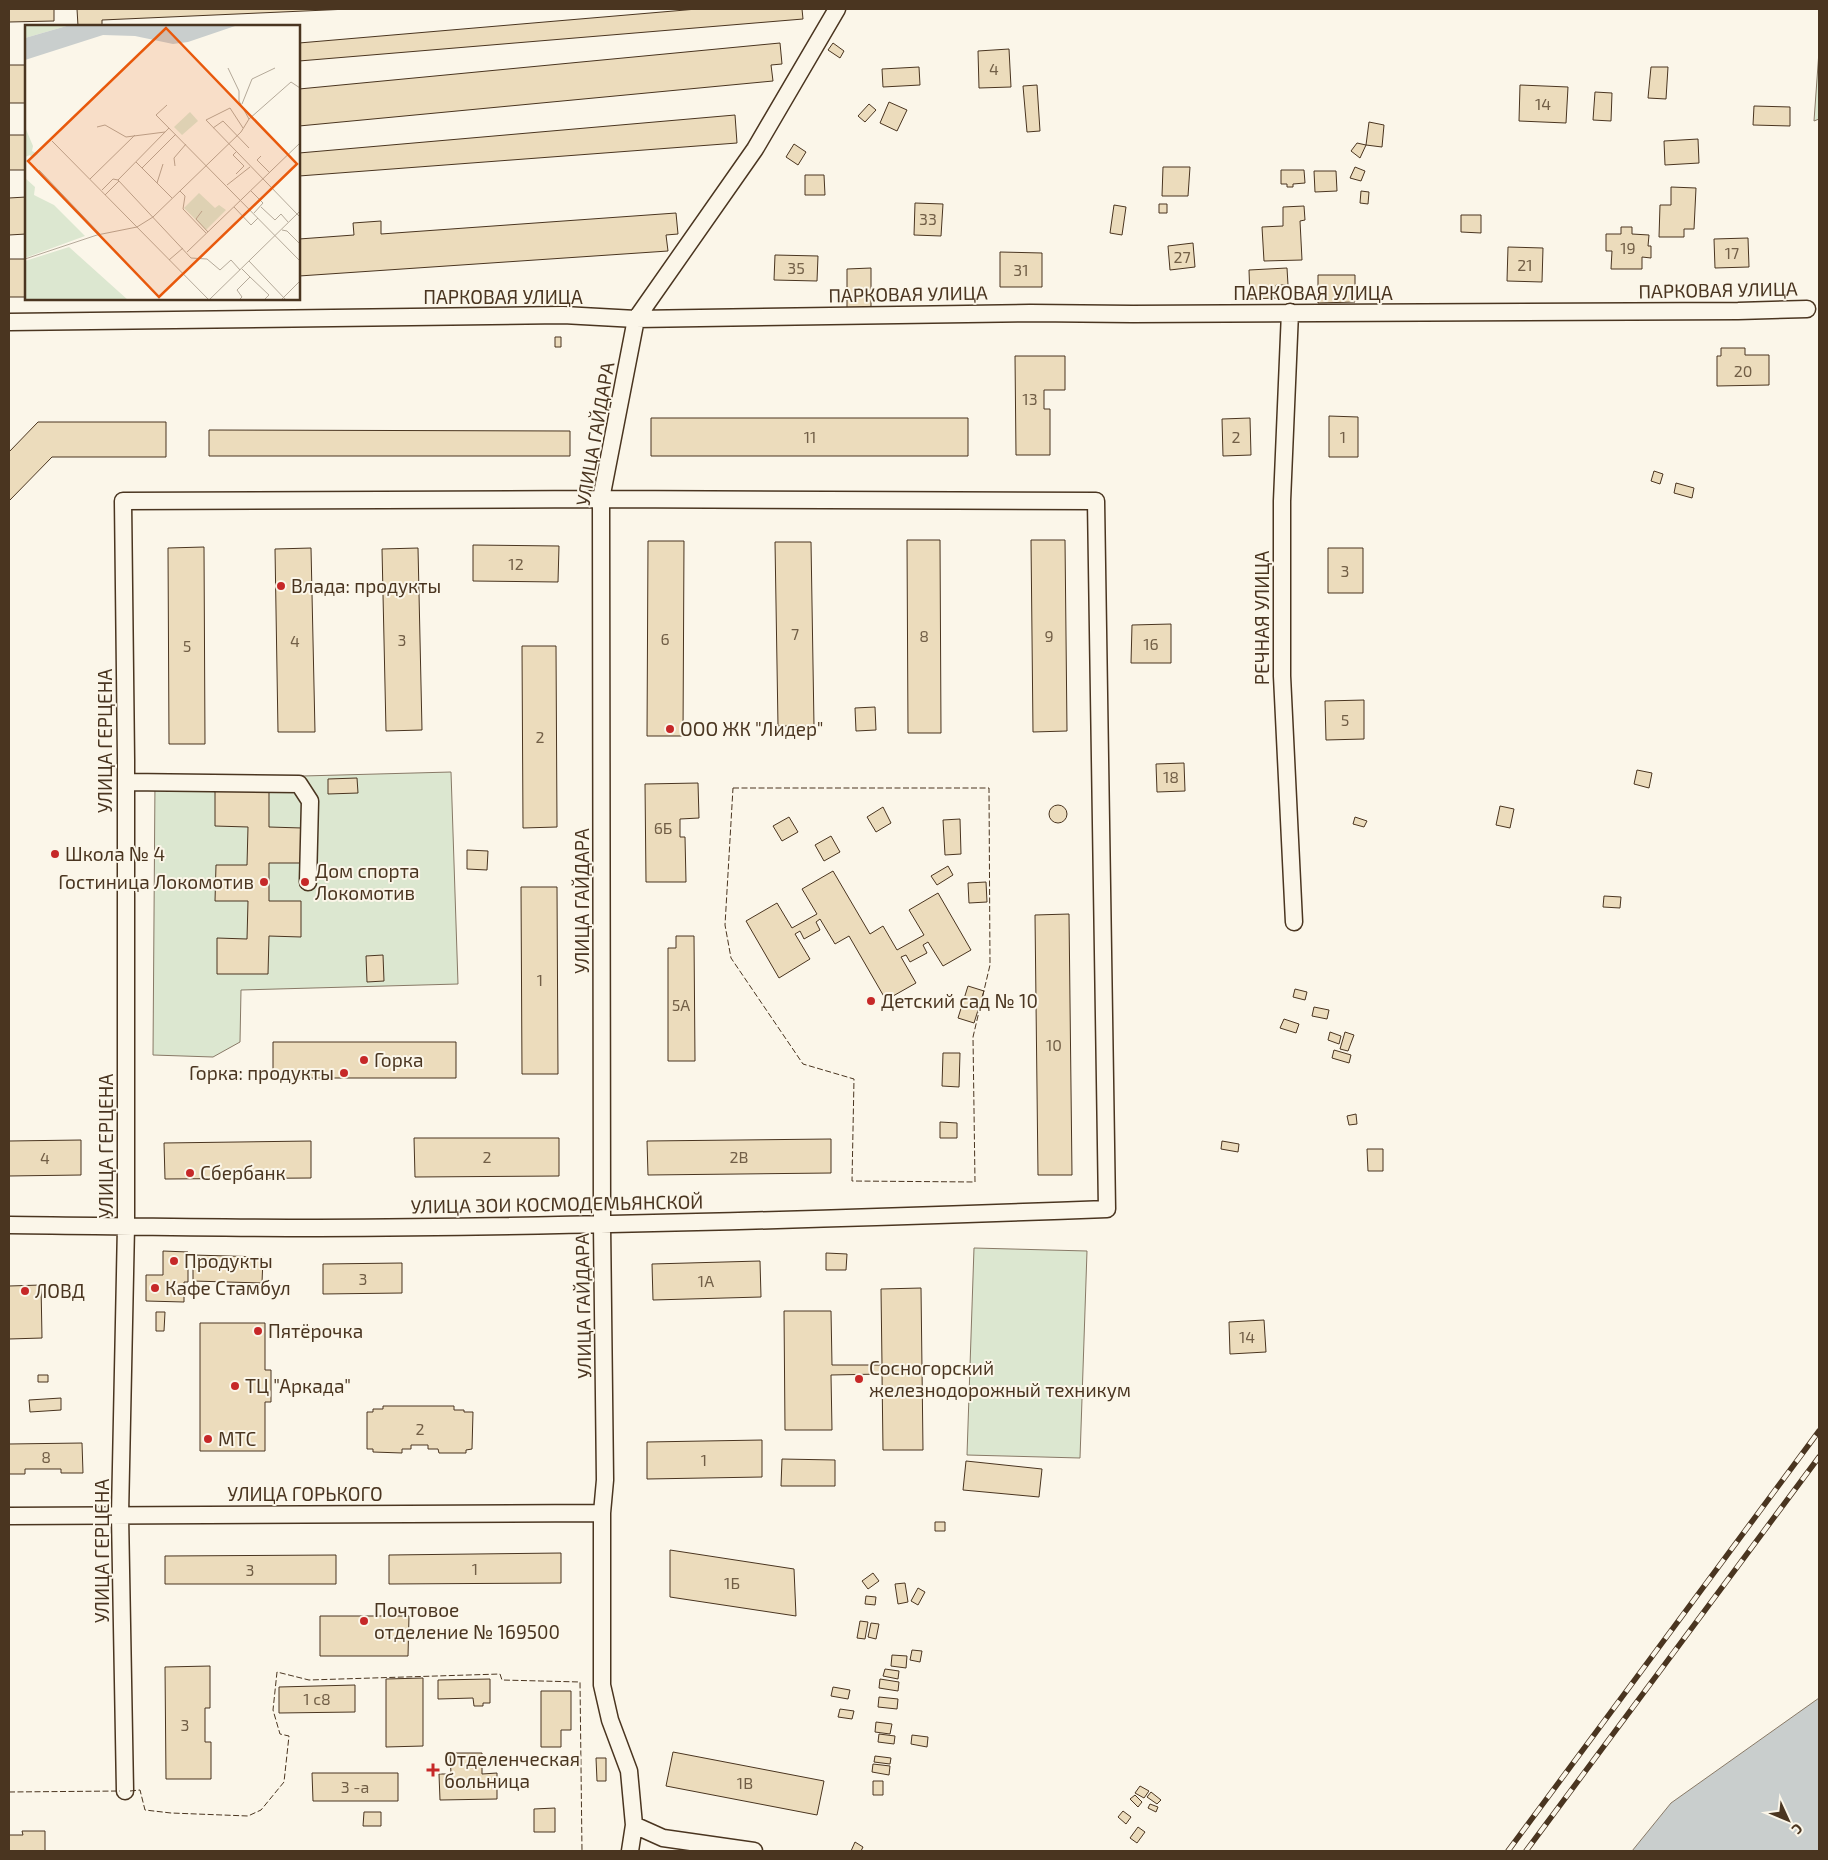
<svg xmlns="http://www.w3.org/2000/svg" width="1828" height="1860" font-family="'Exo 2',sans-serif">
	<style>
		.green { fill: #dce7d0; stroke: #887966 }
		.water { fill: #c9cecd; stroke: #887966 }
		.building { fill: #ecdcbc; stroke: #4a3520 }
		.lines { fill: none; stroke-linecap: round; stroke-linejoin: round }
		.minor-casing { stroke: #4a3520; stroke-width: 19 }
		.minor { stroke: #fbf6e9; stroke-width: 16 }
		.rail-casing { stroke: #4a3520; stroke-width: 5.5 }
		.rail { stroke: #fbf6e9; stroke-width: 4; stroke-dasharray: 11; stroke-linecap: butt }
		.fence { stroke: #4a3520; stroke-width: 1; stroke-dasharray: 6 2.5; stroke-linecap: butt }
		.poi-dot { fill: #c62828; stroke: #fbf6e9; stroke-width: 2 }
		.labels { text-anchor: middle; stroke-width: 4; stroke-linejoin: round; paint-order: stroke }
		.number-label { font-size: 16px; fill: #725f47 }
		.street-label { font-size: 19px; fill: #4a3520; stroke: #fbf6e9 }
		.poi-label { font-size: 19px; fill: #4a3520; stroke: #fbf6e9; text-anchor: start }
		.inset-road { fill: none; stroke: #b4a999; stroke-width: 1 }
		.view { fill: #e8590c; fill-opacity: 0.15; stroke: #e8590c; stroke-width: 2.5 }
		.inset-edge { fill: none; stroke: #4a3520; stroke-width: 2.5 }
	</style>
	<rect width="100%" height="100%" fill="#fbf6e9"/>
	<path class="green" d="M1819,51V119L1814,121Z
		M451,772L458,984L241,990L240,1042L213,1057L153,1055L155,780Z
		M974,1248L1087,1251L1080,1458L967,1455Z"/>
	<path class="water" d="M1819,1698V1851H1632L1671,1803Z"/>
	<path class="building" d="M9,9H54V21L9,22Z
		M77,9H349L102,20V26H78Z
		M697,9H802L803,19L299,61V43Z
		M780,43L782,64L771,65L773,81L299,126V89Z
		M833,43L844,51L840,58L828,50Z
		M1009,49L1011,87L979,88L978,51Z
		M9,65H26V103H9Z
		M919,67L920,85L883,87L882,69Z
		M1651,67H1668L1666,99L1648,98Z
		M1037,85L1040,131L1027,132L1023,86Z
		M1520,85L1568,87L1566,123L1519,121Z
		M1595,92L1612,93L1611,121L1593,120Z
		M889,102L907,110L897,131L880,123Z
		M869,104L876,110L865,122L858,116Z
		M1754,106L1790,107V126L1753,125Z
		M735,115L737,143L299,176V153Z
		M1369,122L1384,125L1382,147L1366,145Z
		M9,135H26V170H9Z
		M1698,139L1699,163L1665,165L1664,141Z
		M1357,143L1366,145L1360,158L1351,151Z
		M794,144L806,152L798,165L786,157Z
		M1163,167H1190L1188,196H1162Z
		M1355,167L1365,171L1361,181L1350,178Z
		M1281,170H1304L1305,183L1293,184V187H1287V184H1281Z
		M1314,171H1336L1337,191L1315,192Z
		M805,175H824L825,195H805Z
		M1671,187L1696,188L1694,229H1684V237H1659L1660,205H1671Z
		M1361,191L1369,192L1368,204L1360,203Z
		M26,197V234L9,235V198Z
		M915,203L943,204L941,236L914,235Z
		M1159,204H1167V213H1159Z
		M1114,205L1126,207L1122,235L1110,233Z
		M1304,206L1305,220L1300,221L1302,260L1264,261L1262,227L1283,226V207Z
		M676,213L678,234L666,235L668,251L299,276V239L354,235L353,223L381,221V234Z
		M1461,215H1481V233L1461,232Z
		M1621,227H1632V234L1649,235L1648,246H1651V258L1642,257V269H1611L1612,251H1606V234H1621Z
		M1748,238L1749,267L1715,268L1714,239Z
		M1193,243L1195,267L1170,270L1168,246Z
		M1508,247L1543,248L1542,282L1507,281Z
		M1000,252L1042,253V287H1000Z
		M775,255L818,256L817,281L774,280Z
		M9,259H26V297H9Z
		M871,268V308H847V269Z
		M1287,268L1288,285H1276L1277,298L1250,299L1249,270Z
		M1318,275H1355V302L1318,303Z
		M555,337H561V347H555Z
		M1721,348H1745V355H1769V385L1717,386V356H1721Z
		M1015,356H1065V390H1044V409H1050V455H1016Z
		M1329,416L1358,417V457H1329Z
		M651,418H968V456H651Z
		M1250,418L1251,455L1223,456L1222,419Z
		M38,422H166V457H52L9,501V452Z
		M209,430L570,431V456H209Z
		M1654,471L1663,474L1660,484L1651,481Z
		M1676,483L1694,488L1692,498L1674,493Z
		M907,540H940L941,733H908Z
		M1031,540H1065L1067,731L1033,732Z
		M648,541H684L683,736H647Z
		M775,542H811L814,726H778Z
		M473,545L559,546L558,582L473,581Z
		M204,547L205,744H169L168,548Z
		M311,548L315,732H278L275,549Z
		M418,548L422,730L386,731L382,549Z
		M1328,548H1363V593H1328Z
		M1171,624V663H1131L1132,625Z
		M522,646H556L557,827L523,828Z
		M1364,700V739L1326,740L1325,701Z
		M875,707L876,730L856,731L855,708Z
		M1184,763L1185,791L1157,792L1156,764Z
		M1637,770L1652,773L1649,788L1634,784Z
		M357,778L358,793L328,794V779Z
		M698,783L699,818L680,819V837H685L686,882H646L645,784Z
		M215,791H269V827L302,828V863H269V901H301V937L269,936L268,974H217V938L247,939L248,901H215L216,865H247L248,827L215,826Z
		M1049 814a9 9 0 1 1 18 0a9 9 0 1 1-18 0Z
		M1500,806L1514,809L1510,828L1496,825Z
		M883,807L891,823L876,832L867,817Z
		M789,817L798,832L782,841L773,826Z
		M1355,817L1367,821L1364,827L1353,824Z
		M960,819L961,854L945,855L943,820Z
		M831,836L840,852L824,861L815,845Z
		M467,850L488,851L487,870L467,869Z
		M948,866L953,875L937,885L931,876Z
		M833,871L870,934L883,926L897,950L924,935L909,910L938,893L971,950L943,966L928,942L923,945L927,953L910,962L906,955L901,957L916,983L886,1000L849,936L835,944L820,919L816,922L820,930L804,939L800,931L795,934L810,959L779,978L746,921L777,903L792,928L817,914L802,889Z
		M986,882L987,902L969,903L968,883Z
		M521,887H557L558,1074H522Z
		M1604,896L1621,897L1620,908L1603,907Z
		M1069,914L1072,1175H1038L1035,915Z
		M676,936H694L695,1061H668V948H676Z
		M383,955L384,981L367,982L366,956Z
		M968,986L984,991L974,1023L958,1018Z
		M1295,989L1307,992L1305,1000L1293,997Z
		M1314,1007L1329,1010L1327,1019L1312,1016Z
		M1284,1019L1299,1024L1296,1033L1280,1028Z
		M1330,1032L1341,1036L1339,1044L1328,1040Z
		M1345,1032L1354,1035L1348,1051L1340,1049Z
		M273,1042H456V1078H273Z
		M1334,1050L1351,1055L1349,1063L1332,1058Z
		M943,1053H960L959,1087L942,1086Z
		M1356,1114L1357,1124L1349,1125L1347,1116Z
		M940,1122L957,1123V1138H940Z
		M414,1138H559V1176L415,1177Z
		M831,1139V1173L648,1175L647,1141Z
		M81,1140V1175L9,1176V1141Z
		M311,1141V1178L165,1179L164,1143Z
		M1222,1141L1239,1144L1238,1152L1221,1149Z
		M1367,1149H1383V1171H1368Z
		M163,1251L188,1252V1282H184V1302L146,1301V1275H163Z
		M826,1253L847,1254L846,1270H826Z
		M193,1255L263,1257L262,1283L193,1281Z
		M760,1261L761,1297L653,1300L652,1264Z
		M402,1263V1293L323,1294V1264Z
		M41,1285L42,1338L9,1339V1286Z
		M921,1288L923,1450H883L882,1374L831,1375L832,1430H785L784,1311H831L832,1365H882L881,1289Z
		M156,1312H165L164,1331H156Z
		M1264,1320L1266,1352L1230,1354L1229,1322Z
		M200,1323H265V1370H271V1402H265V1451H200Z
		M38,1375H48V1382H38Z
		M61,1398V1410L30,1412L29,1400Z
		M383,1406H454V1410H464V1412H473L472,1449L466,1450V1453H439L438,1449H428V1445H411V1449H402V1453L373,1452V1449H367V1412H373V1409H383Z
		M762,1440V1477L647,1479V1442Z
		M82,1443L83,1473H61V1469H25V1474H9V1444Z
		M782,1459L835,1460V1486H781Z
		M966,1461L1042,1469L1039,1497L963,1490Z
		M935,1522H945V1531H935Z
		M670,1550L794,1569L796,1616L670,1597Z
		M561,1553V1583L389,1584V1555Z
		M336,1555V1584H165V1556Z
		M873,1573L879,1581L868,1589L862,1581Z
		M905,1583L908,1602L898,1604L895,1584Z
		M918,1588L925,1592L918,1605L911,1601Z
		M866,1596L876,1597L875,1605L865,1604Z
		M320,1616H409L408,1656H320Z
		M860,1621L868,1622L865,1639L857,1638Z
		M871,1623L879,1624L876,1639L868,1637Z
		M912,1650L922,1651L920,1662L910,1660Z
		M892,1655L907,1656L906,1668L891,1666Z
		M210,1666V1708H205V1742H211V1779H166L165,1667Z
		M885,1669L899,1671L898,1679L883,1676Z
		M423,1678V1746L386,1747V1679Z
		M490,1679V1703H483V1706H474L473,1698L438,1699V1680Z
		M880,1679L899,1682L898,1691L879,1688Z
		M355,1685V1712L279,1713V1687Z
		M833,1687L850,1690L848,1699L831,1696Z
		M541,1691H571V1730H561V1747H541Z
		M879,1697L898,1699L897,1709L878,1707Z
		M840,1709L854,1711L852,1719L838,1717Z
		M876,1722L892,1724L890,1734L875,1732Z
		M879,1734L895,1736L894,1744L878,1742Z
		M912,1735L928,1737L927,1747L911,1744Z
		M673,1752L824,1781L817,1815L666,1786Z
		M450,1753H482V1774L497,1773V1799L440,1800L439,1774H451Z
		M875,1756L891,1758L890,1764L874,1762Z
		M596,1758H606V1781H597Z
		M873,1764L890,1766L889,1775L872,1772Z
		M312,1773H398V1801H313Z
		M873,1781H883V1795H873Z
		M1140,1786L1149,1791L1144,1798L1135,1793Z
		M1151,1792L1161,1800L1157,1804L1147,1797Z
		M1135,1795L1142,1802L1138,1807L1130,1799Z
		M1150,1804L1158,1807L1156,1812L1148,1808Z
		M555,1808V1832H534V1809Z
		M1123,1811L1131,1817L1126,1824L1118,1817Z
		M364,1812H381V1826H363Z
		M1138,1827L1145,1832L1137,1843L1130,1838Z
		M22,1831H45V1851H9V1835H23Z
		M855,1842L863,1847L861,1851H851Z"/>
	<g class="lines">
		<g class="minor-casing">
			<path id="minor" d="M1290,312L1282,501V676L1294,922
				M9,322L563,315L636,319L1030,313L1133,314L1738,311L1807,309
				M126,782L299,784L310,801L308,882
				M9,1225C112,1226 215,1228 318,1228C581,1227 844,1219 1107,1209L1096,501L601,499L123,501L126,759V1226L120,1515L125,1791
				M9,1516L602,1513
				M634,1825L663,1838L754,1851
				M630,1851L634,1825L629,1771L610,1720L602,1685V1513L605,1480L602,1224L601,499L636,319L755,149L837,9"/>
		</g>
		<use href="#minor" class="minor"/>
		<g class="rail-casing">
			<path id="rail" d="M1508,1851L1819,1431
				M1526,1851L1819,1457"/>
		</g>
		<use href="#rail" class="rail"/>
		<path class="fence" d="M733,788H989L990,965L973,1037L975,1182L852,1181L854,1079L803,1064L731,958L725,925Z
			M130,1791L140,1790L145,1810L171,1813L248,1816L261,1810L284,1782L289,1736L280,1734L273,1710L277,1672L309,1680L500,1674L502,1680L580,1682L582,1851
			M9,1792L120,1791"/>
	</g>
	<g class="poi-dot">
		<circle cx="281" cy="586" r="5"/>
		<circle cx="670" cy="729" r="5"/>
		<circle cx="55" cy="854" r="5"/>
		<circle cx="264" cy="882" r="5"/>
		<circle cx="305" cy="882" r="5"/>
		<circle cx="871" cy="1001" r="5"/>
		<circle cx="364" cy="1060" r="5"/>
		<circle cx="344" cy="1073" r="5"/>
		<circle cx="190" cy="1173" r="5"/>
		<circle cx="174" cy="1261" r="5"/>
		<circle cx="155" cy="1288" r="5"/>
		<circle cx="25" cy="1291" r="5"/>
		<circle cx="258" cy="1331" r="5"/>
		<circle cx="859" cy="1379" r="5"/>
		<circle cx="235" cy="1386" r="5"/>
		<circle cx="208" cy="1439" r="5"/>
		<circle cx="364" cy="1621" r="5"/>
		<path d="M430.5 1762.5h5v5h5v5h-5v5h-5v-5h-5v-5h5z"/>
	</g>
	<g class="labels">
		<g class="number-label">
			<text x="994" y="75">4</text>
			<text x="1543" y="110">14</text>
			<text x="928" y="225">33</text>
			<text x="1628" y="254">19</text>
			<text x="1732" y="259">17</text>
			<text x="1182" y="263">27</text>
			<text x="1525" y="271">21</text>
			<text x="796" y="274">35</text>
			<text x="1021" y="276">31</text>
			<text x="1743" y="377">20</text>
			<text x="1030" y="405">13</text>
			<text x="810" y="443">11</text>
			<text x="1236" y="443">2</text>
			<text x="1343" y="443">1</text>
			<text x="516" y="570">12</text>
			<text x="1345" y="577">3</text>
			<text x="795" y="640">7</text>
			<text x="924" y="642">8</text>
			<text x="1049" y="642">9</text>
			<text x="665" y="645">6</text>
			<text x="402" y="646">3</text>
			<text x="295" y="647">4</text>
			<text x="1151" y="650">16</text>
			<text x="187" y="652">5</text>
			<text x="1345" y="726">5</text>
			<text x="540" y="743">2</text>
			<text x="1171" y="783">18</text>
			<text x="663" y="834">6Б</text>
			<text x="540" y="986">1</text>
			<text x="681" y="1011">5А</text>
			<text x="1054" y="1051">10</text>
			<text x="487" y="1163">2</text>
			<text x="739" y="1163">2В</text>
			<text x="45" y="1164">4</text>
			<text x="363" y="1285">3</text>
			<text x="706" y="1287">1А</text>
			<text x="1247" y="1343">14</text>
			<text x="420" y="1435">2</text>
			<text x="46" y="1463">8</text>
			<text x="704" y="1466">1</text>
			<text x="475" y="1575">1</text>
			<text x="250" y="1576">3</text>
			<text x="732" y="1589">1Б</text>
			<text x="317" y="1705">1 с8</text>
			<text x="185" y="1731">3</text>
			<text x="745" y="1789">1В</text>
			<text x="355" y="1793">3 -а</text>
		</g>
		<g class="street-label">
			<text transform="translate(1718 290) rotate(-1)" y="7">ПАРКОВАЯ УЛИЦА</text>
			<text x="1313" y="300">ПАРКОВАЯ УЛИЦА</text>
			<text transform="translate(908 294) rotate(-1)" y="7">ПАРКОВАЯ УЛИЦА</text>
			<text x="503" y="304">ПАРКОВАЯ УЛИЦА</text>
			<text transform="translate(595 434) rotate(-80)" y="7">УЛИЦА ГАЙДАРА</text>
			<text transform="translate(1262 618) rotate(-90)" y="7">РЕЧНАЯ УЛИЦА</text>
			<text transform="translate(105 741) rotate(-90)" y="7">УЛИЦА ГЕРЦЕНА</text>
			<text transform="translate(582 901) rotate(-90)" y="7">УЛИЦА ГАЙДАРА</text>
			<text transform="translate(106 1146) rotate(-90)" y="7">УЛИЦА ГЕРЦЕНА</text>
			<text transform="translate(557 1204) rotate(-1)" y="7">УЛИЦА ЗОИ КОСМОДЕМЬЯНСКОЙ</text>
			<text transform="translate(583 1306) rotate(-91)" y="7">УЛИЦА ГАЙДАРА</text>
			<text x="305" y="1501">УЛИЦА ГОРЬКОГО</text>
			<text transform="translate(102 1551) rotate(-90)" y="7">УЛИЦА ГЕРЦЕНА</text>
		</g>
		<g class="poi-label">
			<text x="291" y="593">Влада: продукты</text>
			<text x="680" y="736">ООО ЖК "Лидер"</text>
			<text x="65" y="861">Школа № 4</text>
			<text x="315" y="878">Дом спорта<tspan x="315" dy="22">Локомотив</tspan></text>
			<text x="254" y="889" text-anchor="end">Гостиница Локомотив</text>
			<text x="881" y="1008">Детский сад № 10</text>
			<text x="374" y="1067">Горка</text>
			<text x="334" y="1080" text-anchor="end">Горка: продукты</text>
			<text x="200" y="1180">Сбербанк</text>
			<text x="184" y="1268">Продукты</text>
			<text x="165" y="1295">Кафе Стамбул</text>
			<text x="35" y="1298">ЛОВД</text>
			<text x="268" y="1338">Пятёрочка</text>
			<text x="869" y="1375">Сосногорский<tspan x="869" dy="22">железнодорожный техникум</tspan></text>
			<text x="245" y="1393">ТЦ "Аркада"</text>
			<text x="218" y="1446">МТС</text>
			<text x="374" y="1617">Почтовое<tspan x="374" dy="22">отделение № 169500</tspan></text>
			<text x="444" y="1766">Отделенческая<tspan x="444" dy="22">больница</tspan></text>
		</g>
	</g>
	<g transform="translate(25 25)">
		<rect width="275" height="275" fill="#fbf6e9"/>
		<path d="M0,0H45L0,13ZM165,87L173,96L157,110L149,102ZM0,102L8,121L7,126L13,129L7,133L5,130L0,132ZM0,153L10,162L9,170L29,180L60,211L0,233ZM174,168L190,183L194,180L201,185L181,205L159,183ZM44,222L103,275H0V236Z" fill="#dce7d0"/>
		<path d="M45,0H213L163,17L148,19L110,11L78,10L0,35V13Z" fill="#c9cecd"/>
		<path class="inset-road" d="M203,43L214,66V76L224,94M217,79L227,54L250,43M142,80L131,90L275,236M72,102L80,100L101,112L140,107M188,103L198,96L224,123M218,103L205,83L181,95L272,189L275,186M27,116L184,275M211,127L208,130L219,141L211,149M236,131L232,135L245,148M111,137L147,173M150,141L149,133L161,119M117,143L151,109M14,145L75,209M65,154L110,110M93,155L166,233L182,234L195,245L206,235L215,245M132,158L138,139M202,160L225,142M77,165L88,154L93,155L144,103M155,166L160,171L158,184L181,208M226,166L238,178L229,188M80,170L94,156M209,182L226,200L233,193M236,182L250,195L256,189L263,197M177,186L171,194L183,207M257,205L262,206L275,219M162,227L275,118M0,234L72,210L112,202L128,192L216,107L224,94L266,57L275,63M144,235L158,223M224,236L261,275M225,252L244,270L239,275M184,275L272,189L275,192M214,275L217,272L212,265L225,252L217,244M256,275L275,256"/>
		<path class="view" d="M141,3L272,139L134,272L3,136Z"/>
		<rect width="275" height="275" class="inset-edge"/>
	</g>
	<rect width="1828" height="1860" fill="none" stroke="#4a3520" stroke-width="20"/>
	<g transform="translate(1788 1820) rotate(134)" stroke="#fbf6e9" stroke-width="4" paint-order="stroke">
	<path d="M0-4L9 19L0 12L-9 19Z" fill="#4a3520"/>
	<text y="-8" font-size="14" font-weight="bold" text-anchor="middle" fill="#4a3520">С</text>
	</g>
</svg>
